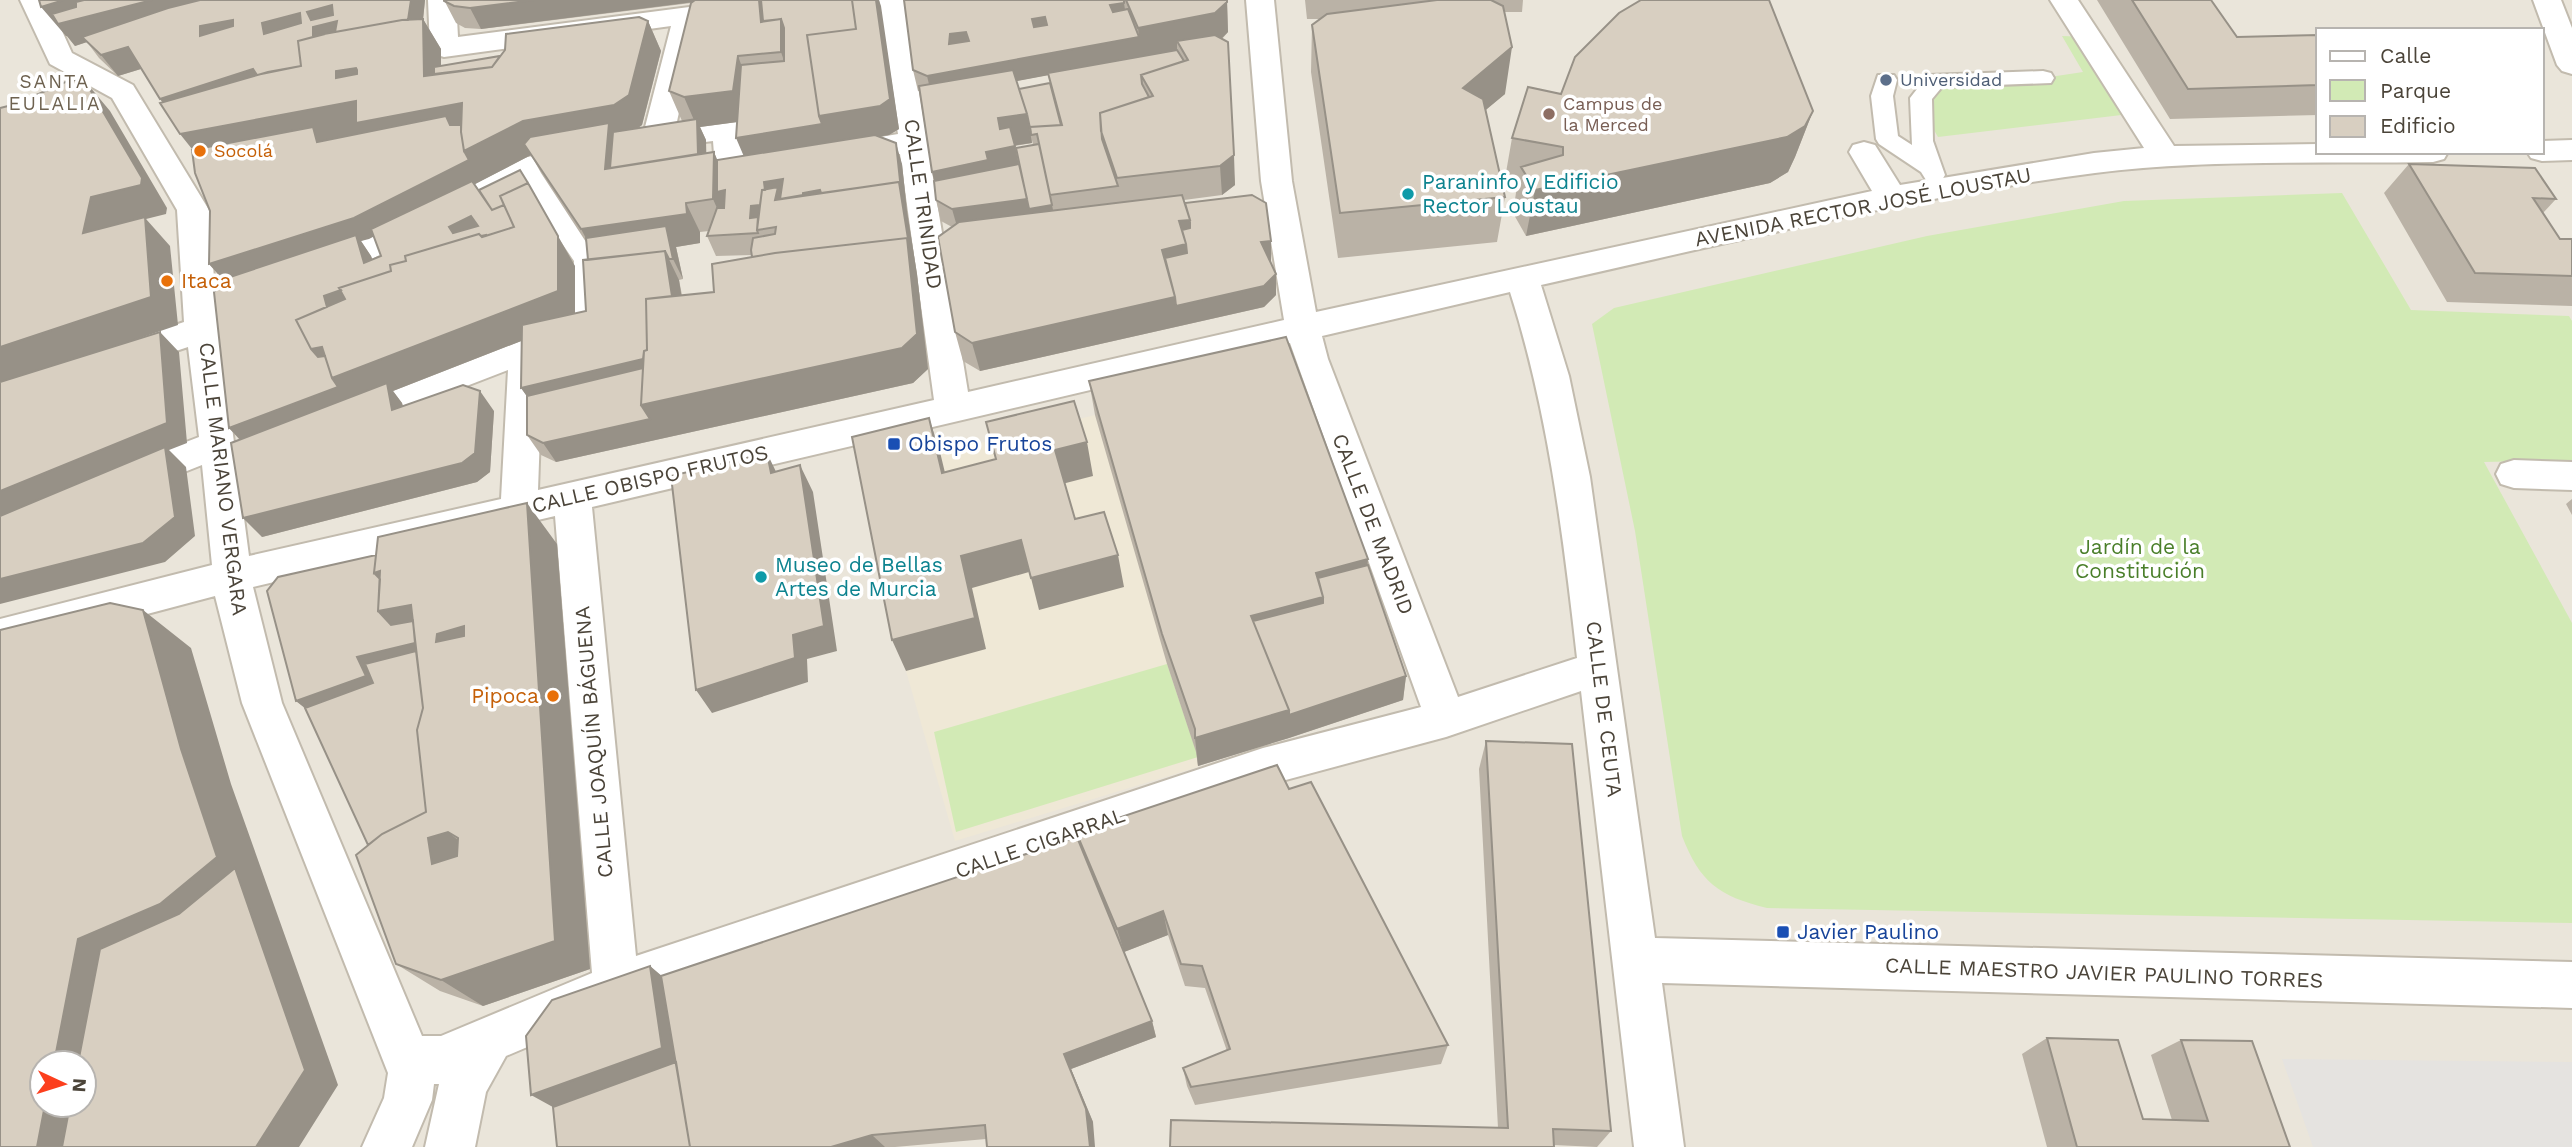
<svg xmlns="http://www.w3.org/2000/svg" width="2572" height="1147" font-family="'Work Sans',sans-serif">
	<style>
		.residential { fill: #eae5da; fill-rule: evenodd }
		.education { fill: #efe8d6 }
		.green { fill: #d2eab5 }
		.parking { fill: #e5e3e0 }
		.lines { fill: none; stroke-linecap: round; stroke-linejoin: round }
		.lane-casing { stroke: #c2bbae; stroke-width: 4 }
		.street-casing { stroke: #c2bbae; stroke-width: 4 }
		.lane { fill: #fff; fill-rule: evenodd }
		.street { fill: #fff; fill-rule: evenodd }
		.wall { fill: #bab2a6; fill-rule: evenodd }
		.shaded-wall { fill: #979187 }
		.building { fill: #d8cfc1; stroke: #979187; stroke-width: 2; fill-rule: evenodd }
		.service-dot { fill: #5c6f8a; stroke: #fff; stroke-width: 2.5 }
		.education-dot { fill: #8d6e63; stroke: #fff; stroke-width: 2.5 }
		.food-dot { fill: #e8710a; stroke: #fff; stroke-width: 2.5 }
		.culture-dot { fill: #0f9aa8; stroke: #fff; stroke-width: 2.5 }
		.transit-dot { fill: #1a4fb4; stroke: #fff; stroke-width: 2.5 }
		.labels { text-anchor: middle; stroke-width: 7; stroke-linejoin: round; paint-order: stroke }
		.far-service-label { font-size: 18px; fill: #4e5e75; stroke: #fff; text-anchor: start }
		.far-education-label { font-size: 18px; fill: #785e54; stroke: #fff; text-anchor: start }
		.far-food-label { font-size: 18px; fill: #c56008; stroke: #fff; text-anchor: start }
		.far-neighbourhood-label { font-size: 19px; letter-spacing: 2px; fill: #6e6250; stroke: #fff }
		.culture-label { font-size: 21px; fill: #0d838f; stroke: #fff; text-anchor: start }
		.street-label { font-size: 21px; fill: #4b4439; stroke: #fff }
		.food-label { font-size: 21px; fill: #c56008; stroke: #fff; text-anchor: start }
		.transit-label { font-size: 21px; fill: #164399; stroke: #fff; text-anchor: start }
		.park-label { font-size: 21px; fill: #4a7f2a; stroke: #fff }
	</style>
	<rect width="100%" height="100%" fill="#f6f3ec"/>
	<path class="residential" d="M0,0H2572V1147H0ZM2318,30H2542V152H2318ZM42,1063H84V1105H42Z"/>
	<path class="education" d="M1095,415L1198,757V767L955,841L906,671L865,471Z"/>
	<path class="green" d="M2062,36L2088,37L2138,113L1938,137L1921,108L1936,80L2043,78L2083,72Z
		M2342,193L2411,310L2569,316L2572,321V460L2484,462L2572,623V923L1767,908C1718,896 1700,882 1682,836L1635,531L1592,324L1614,308L1927,236L2124,201Z
		M1167,664L1198,757L956,832L934,732Z"/>
	<path class="parking" d="M2282,1059L2572,1062V1147H2313Z"/>
	<g class="lines">
		<g class="lane-casing">
			<path id="lane" d="M2043,71L2051,73L2054,78L2051,83L1942,87L1932,99L1933,141L1945,175L1942,180L1934,183L1926,180L1921,172L1879,144L1876,139L1871,96L1878,75H1894L1897,80L1893,96L1898,136L1912,145L1910,98L1928,75Z"/>
		</g>
		<g class="street-casing">
			<path id="street" d="M20,0H48L72,53L133,85L209,210L216,306L249,556L501,499L508,370L350,431L337,427L332,417L337,407L526,336L538,340L543,349L538,490L934,400L900,154L844,162L833,159L829,152L833,145L898,134L876,0H904L968,392L1284,320L1261,181L1246,0H1274L1292,181L1316,312L1872,191L1849,152L1853,145L1864,142L1875,145L1900,185L2094,153L2144,148L2050,0H2078L2174,146L2318,144V152H2448L2444,159L2433,162C2321,164 2206,159 2095,173C1909,197 1725,244 1541,285L1569,376L1590,477L1655,938L2572,962V1008L1662,983L1684,1147H1634L1581,691L1446,737L1263,786L619,1008L506,1056L486,1092L475,1147H425L439,1084H434L432,1100L412,1147H362L384,1098L388,1073L242,703L215,596L0,653V619L212,565L202,465L129,494L116,489L111,479L116,469L199,437L188,347L119,370L107,366L102,357L107,348L184,322L177,210L112,98L50,64ZM1510,292C1548,411 1563,534 1577,658L1458,697L1328,359L1322,336ZM1290,343L1421,707L1263,748L636,956L592,507ZM555,516L592,973L441,1036H422L282,703L253,587Z
				M428,0H456L458,37L697,6L701,0H721L723,3L820,0L816,6L806,8L715,21L696,34L676,126L728,119L739,122L743,129L745,155L774,151L785,154L789,161L785,168C765,174 739,180 719,174L715,167L713,141L650,149L639,146L635,139L639,132L644,131L671,26L444,57L434,54L430,48Z
				M2533,0H2561L2572,28V74L2562,71L2557,65Z
				M2572,140V160L2542,161L2531,158L2527,152H2542V141Z
				M588,143L599,146L603,153L599,160L546,173L606,260L605,306L600,315L588,318L576,315L571,306L574,261L521,183L485,201L474,204L463,201L458,193L463,185L515,160Z
				M424,208L435,211L440,219L435,227C406,242 335,283 303,274L299,266L303,258L357,240Z
				M2514,460L2572,462V490L2514,488L2501,484L2496,474L2501,464Z"/>
		</g>
		<use href="#lane" class="lane"/>
		<use href="#street" class="street"/>
	</g>
	<path class="wall" d="M39,0H425L423,19L441,49V66L500,56L648,21L661,51L642,125L638,128L683,121H682L669,91L691,3L481,29L465,28L456,23L444,0H879L899,129L889,135L880,137L902,164L907,211L917,274L928,369L913,383L556,462L541,455L527,435V396L521,388V341L393,391L402,403L403,406L494,411L490,472L477,482L262,537L240,440L229,428L224,281L209,264L210,211L193,150L141,69L118,76L99,58L87,42L75,46L67,36H66ZM737,122L744,156L717,160L714,152L706,153V140L700,127ZM531,155L541,173L586,242L588,260L586,311L575,314V266L479,190L475,184ZM709,231L707,236L716,256L752,255V257L714,292L682,295L679,280L683,279L676,247L700,243V232ZM374,236L381,256L373,260L371,256L361,241Z
		M904,0H1227L1228,32L1222,39L1235,185L1222,195L1184,200L1185,203L1271,241V261L1270,262L1276,274V295L1264,307L980,371L963,361L955,332L952,227L941,221L936,200L934,181L920,91H918L913,70ZM1048,75L1050,83L1019,89L1016,81ZM1032,140L1033,145L1016,148L1015,146L1032,143Z
		M1305,0H1523L1522,12H1505V94L1485,110L1505,197L1497,242L1338,258L1311,72L1312,25L1321,19H1307Z
		M2097,0H2211L2237,37L2318,35V115L2170,119Z
		M1561,94L1813,111L1795,157L1788,172L1770,183L1526,236L1513,213L1517,186L1504,184L1512,138Z
		M2409,164L2556,199L2543,213L2560,239H2572V306L2447,302L2384,193Z
		M1089,381L1368,559V565L1406,676L1403,700L1289,738L1198,766L1196,752L1167,664L1095,415Z
		M2572,499V515L2566,504Z
		M557,544L590,969L483,1006L440,991L396,964L368,845L305,708L296,701Z
		M1486,741L1611,1131L1597,1147L1554,1145L1498,1128L1479,769Z
		M1289,789L1448,1045L1441,1064L1195,1105L1187,1086L1183,1068L1227,1051L1205,988L1185,986L1168,935L1124,952L1152,1021L1156,1037L1071,1069L1093,1122L986,1139L895,1147H557L650,966L661,976Z
		M2047,1038L2143,1119L2172,1120L2151,1055L2181,1040L2290,1147H2047L2022,1054Z"/>
	<path class="shaded-wall" d="M64,0H211L82,37L87,42L75,46L67,36H66L41,7Z
		M411,0H425L420,50L318,71L177,120L160,99L264,34L262,23L300,13L311,20L307,12L332,5Z
		M534,0H695L694,2L481,29L470,8Z
		M759,0H762L781,19L791,49V82L781,52L761,22Z
		M876,0H879L881,6L899,129L889,135L745,159L736,138L819,116Z
		M1227,2L1228,32L1217,43L1177,41V51L932,97L927,76L1139,37L1138,28Z
		M1124,3L1127,24L1113,27L1110,5Z
		M1045,17L1048,38L1035,40L1032,19Z
		M423,19L441,49V94L424,76Z
		M233,20L248,41L200,36V26Z
		M648,21L661,51L642,125L628,135L697,127L684,97L738,56L749,86L745,121L700,127L706,140L707,184L620,198L524,144L531,155L369,239L361,241L371,256L380,283L227,284L209,264L328,148L204,164L180,134L336,78V71L356,68L375,97Z
		M966,32L971,53L949,44L950,34Z
		M128,47L144,68L118,76L101,55Z
		M1512,47L1505,94L1457,134L1463,88Z
		M85,81L110,111L167,208L166,214L146,219L170,246L178,325L0,386V347Z
		M1813,111L1795,157L1788,172L1770,183L1526,236L1535,190Z
		M1027,114L1032,143L1004,147L1015,146L1021,176L939,201L932,172L986,152L998,118Z
		M896,143L902,164L907,211L917,274L928,369L913,383L556,462L543,443L641,405L540,415L521,388L666,334L903,212L811,226L803,193Z
		M714,152L726,181V229L713,199Z
		M1234,155L1235,185L1222,195L1220,166Z
		M783,179L791,200L776,202L757,230L750,218L751,206L764,182Z
		M1027,199L1052,205L1054,215L958,230L952,209Z
		M686,203L700,232V243L676,247L683,279L673,259L671,248L597,259L581,229Z
		M471,216L483,236L486,235L558,236L575,266V320L393,391L402,403L408,429L248,448L229,428L332,378L311,349L327,309L324,296L449,227Z
		M1190,220L1192,249L1189,273L1168,278L1162,250L1179,221Z
		M1271,241V261L1261,263V242Z
		M665,251L679,280L687,332L673,303Z
		M1276,274V295L1264,307L980,371L972,343Z
		M160,332L179,352L187,443L169,450L186,467L195,536L165,562L0,604V491Z
		M480,391L494,411L490,472L477,482L262,537L243,518Z
		M929,418L940,452L953,506L942,473Z
		M1087,442L1093,476L1062,484L1055,450Z
		M767,453L780,480L771,473Z
		M800,465L813,492L837,651L807,659L808,682L712,713L696,690L793,635Z
		M527,503L557,544L590,969L483,1006L441,980Z
		M1021,540L1029,572L972,588L986,649L906,671L892,640L961,556Z
		M1118,555L1124,587L1039,610L1031,578Z
		M1368,559L1365,591L1322,628L1260,644L1251,616L1316,573Z
		M380,571L464,626L458,838L448,832L488,864H432L325,724L296,701L357,657L378,611L374,573Z
		M143,610L191,648L231,784L338,1085L299,1147H37L45,1105H84V1063H54L78,939L181,749Z
		M1406,676L1403,700L1289,738L1198,766L1195,738L1289,710Z
		M1163,911L1168,935L1124,952L1117,929Z
		M650,966L682,993L708,1147L571,1117L531,1095Z
		M1152,1021L1156,1037L1071,1069L1093,1122L1095,1147H1090L1064,1054Z
		M872,1135L885,1147H831Z"/>
	<path class="building" d="M39,0H64L41,7Z
		M84,0H152L58,24L52,14L76,7V2Z
		M200,0H411L408,20H402L335,32L337,21L313,27V35L325,34L298,41L301,66L257,75L253,69L160,99L128,47L101,55L82,37L168,8ZM332,5L333,15L311,20L307,12ZM300,13L301,23L264,34L262,23ZM233,20V26L200,36V26Z
		M444,0H534L470,8L454,6L444,1Z
		M695,0H759L761,22L781,19V52L738,56L733,91L684,97L669,91L691,3Z
		M761,0H852L856,29L807,35L819,116L822,124L736,138L741,65L784,61V28L781,19L763,21Z
		M852,0H876L890,99L880,106L819,116L807,35L856,29Z
		M904,0H1124V3L1110,5L1113,12L1128,9L1139,37L927,76L913,70ZM1045,17L1047,25L1034,27L1032,19ZM966,32L969,41L949,44L950,34Z
		M1126,0H1227V2L1215,13L1138,28Z
		M1437,0H1491L1503,6L1512,47L1463,88L1483,99L1505,197L1340,213L1312,25L1327,14Z
		M1641,0H1769L1813,111L1805,126L1787,137L1535,190L1521,167L1563,155V147L1512,138L1528,87L1561,94L1575,57L1619,13Z
		M2132,0H2211L2237,37L2318,35V85L2188,89Z
		M639,17L648,21L629,95L614,105L523,121L464,151L461,132L462,103L356,123V101L180,134L160,103L268,72L301,66L298,41L324,34L402,20L423,19L424,76L492,67L505,50L506,34ZM356,68L357,70V74L336,78V71Z
		M1215,35L1228,42L1234,155L1220,166L1117,178L1101,131L1100,113L1153,96L1141,75L1188,60L1177,41Z
		M1177,50L1184,61L1141,75L1142,84L1149,97L1100,113L1102,139L1118,186L1050,195L1037,134L1031,135L1030,127L1062,125L1048,73Z
		M500,56L492,67L434,74V67Z
		M1013,70L1027,114L998,118L1000,129L1010,127L1015,146L986,152L988,160L932,172L919,86Z
		M70,80L85,81L142,178L141,185L91,197L83,233L145,217L151,297L0,347V108L16,104Z
		M1050,83L1061,125L1030,127L1031,133L1027,114L1019,89Z
		M446,116L450,125H461V132L464,151L469,160L354,218L209,264L210,211L195,173L192,150L313,127L317,142Z
		M697,119L698,154L610,168L613,132Z
		M609,123L605,169L714,152L713,199L686,203L687,214L581,229L524,144L530,137Z
		M875,135L896,143L901,190L899,182L821,193L820,190L803,193V195L780,199L783,179L764,182L765,190H762L760,205L751,206L750,218L758,217L757,230L758,233L707,236L717,208H724L725,190L717,192V160Z
		M1039,144L1052,205L1029,209L1016,148Z
		M1019,164L1027,199L952,209L936,200L934,181Z
		M2409,164L2535,168L2556,199L2533,198L2560,239H2572V276L2475,273Z
		M520,170L528,183L500,196L504,205L492,210L479,190Z
		M472,181L492,210L504,205L514,227L486,236V235L481,236L479,234L405,256L406,261L390,265L391,271L339,288L341,290L324,296L327,307L296,320L311,349L318,357L325,356L332,378L338,387L229,428L214,292L227,278L356,235L364,263L381,256L371,229ZM471,216L478,226L453,233L449,227Z
		M899,182L909,245L907,238L775,253L752,257L751,250L753,238L775,234L776,227L757,230L762,190L778,187L775,200Z
		M528,183L558,236V291L332,378L322,347L311,349L296,320L345,299L339,288L391,271L390,265L406,261L405,256L479,234L482,237L514,227L500,196Z
		M1182,195L1190,220L1179,221L1186,244L1162,250L1175,297L972,343L955,332L938,237L959,222Z
		M1252,195L1266,203L1271,241L1261,242L1276,274L1264,286L1176,306L1175,297L1165,258L1187,253L1186,244L1182,230L1190,228V220L1185,203Z
		M666,226L673,259H669L665,251L588,260L586,238Z
		M907,238L917,334L902,348L641,405L644,351L647,350L646,299L714,292L712,264L775,253Z
		M665,251L672,296L646,299L647,350L644,351L643,359L521,388L522,325L586,311L583,260Z
		M160,332L167,423L0,491V382Z
		M1286,337L1368,559L1316,573L1323,597L1251,616L1289,710L1195,738V729L1162,634L1089,381Z
		M643,368L641,405L650,419L543,443L527,435V396Z
		M387,383L392,410L463,385L480,391L475,453L462,463L243,518L231,443Z
		M1074,401L1087,442L1055,450L1075,519L1104,512L1118,555L1031,578L1021,540L961,556L975,618L892,640L852,437L929,418L942,473L996,459L986,422Z
		M165,447L175,517L143,543L0,579V516Z
		M767,453L771,473L800,465L824,626L793,635L795,658L696,690L671,476Z
		M527,503L555,941L441,980L396,964L356,855L382,834L426,812L417,730L423,708L411,605L378,611L380,571L374,573L378,537ZM464,626V636L436,642L437,634ZM448,832L458,838L457,856L432,864L428,838Z
		M376,555L374,573L380,579L378,611L391,625L413,621L415,643L357,657L366,676L296,701L267,591L278,577Z
		M1368,565L1406,676L1289,715V710L1253,621L1323,603V597L1318,578Z
		M110,603L143,610L181,749L217,857L160,904L78,939L54,1063H42V1105H45L37,1147H0V630Z
		M416,651L423,708L417,730L426,812L382,834L368,845L305,708L373,683L365,664Z
		M1486,741L1572,744L1611,1131L1553,1129L1554,1147H1170L1171,1120L1508,1128Z
		M1277,765L1289,789L1311,782L1448,1045L1191,1087L1183,1068L1230,1049L1202,966L1181,964L1163,911L1117,929L1076,832Z
		M1077,837L1152,1021L1064,1054L1086,1109L1090,1147H987L985,1125L872,1135L831,1147H690L661,976Z
		M235,868L305,1070L256,1147H62L70,1105H84V1063H78L100,949L179,914Z
		M650,966L662,1048L531,1095L526,1036L552,1000Z
		M2047,1038L2118,1040L2143,1119L2208,1121L2181,1040L2252,1041L2290,1147H2077Z
		M676,1062L690,1147H557L553,1107Z"/>
	<circle class="service-dot" cx="1886" cy="80" r="7"/>
	<circle class="education-dot" cx="1549" cy="114" r="7"/>
	<g class="food-dot">
		<circle cx="200" cy="151" r="7"/>
		<circle cx="167" cy="281" r="7"/>
		<circle cx="553" cy="696" r="7"/>
	</g>
	<g class="culture-dot">
		<circle cx="1408" cy="194" r="7"/>
		<circle cx="761" cy="577" r="7"/>
	</g>
	<g class="transit-dot">
		<rect x="887" y="437" width="14" height="14" rx="3.5"/>
		<rect x="1776" y="925" width="14" height="14" rx="3.5"/>
	</g>
	<g class="labels">
		<g class="far-service-label">
			<text x="1900" y="86">Universidad</text>
		</g>
		<g class="far-education-label">
			<text x="1563" y="110">Campus de<tspan x="1563" dy="21">la Merced</tspan></text>
		</g>
		<g class="far-food-label">
			<text x="214" y="157">Socolá</text>
		</g>
		<g class="far-neighbourhood-label">
			<text x="55" y="88">SANTA<tspan x="55" dy="22">EULALIA</tspan></text>
		</g>
		<g class="culture-label">
			<text x="1422" y="189">Paraninfo y Edificio<tspan x="1422" dy="24">Rector Loustau</tspan></text>
			<text x="775" y="572">Museo de Bellas<tspan x="775" dy="24">Artes de Murcia</tspan></text>
		</g>
		<g class="street-label">
			<text transform="translate(923 204) rotate(82)" y="7">CALLE TRINIDAD</text>
			<text transform="translate(1863 207) rotate(-11)" y="7">AVENIDA RECTOR JOSÉ LOUSTAU</text>
			<text transform="translate(223 479) rotate(83)" y="7">CALLE MARIANO VERGARA</text>
			<text transform="translate(650 479) rotate(-13)" y="7">CALLE OBISPO FRUTOS</text>
			<text transform="translate(1373 524) rotate(69)" y="7">CALLE DE MADRID</text>
			<text transform="translate(1604 709) rotate(83)" y="7">CALLE DE CEUTA</text>
			<text transform="translate(594 742) rotate(-95)" y="7">CALLE JOAQUÍN BÁGUENA</text>
			<text transform="translate(1040 843) rotate(-19)" y="7">CALLE CIGARRAL</text>
			<text transform="translate(2104 973) rotate(2)" y="7">CALLE MAESTRO JAVIER PAULINO TORRES</text>
		</g>
		<g class="food-label">
			<text x="181" y="288">Itaca</text>
			<text x="539" y="703" text-anchor="end">Pipoca</text>
		</g>
		<g class="transit-label">
			<text x="908" y="451">Obispo Frutos</text>
			<text x="1797" y="939">Javier Paulino</text>
		</g>
		<g class="park-label">
			<text x="2140" y="554">Jardín de la<tspan x="2140" dy="24">Constitución</tspan></text>
		</g>
	</g>
	<rect x="2316" y="28" width="228" height="126" fill="#ffffff" stroke="#b7b4b0" stroke-width="2"/>
	<rect x="2330" y="51" width="35" height="10" fill="#ffffff" stroke="#b7b4b0" stroke-width="2"/>
	<text x="2380" y="63" font-size="21" fill="#4b4439">Calle</text>
	<rect x="2330" y="80" width="35" height="21" fill="#d2eab5" stroke="#b7b4b0" stroke-width="2"/>
	<text x="2380" y="98" font-size="21" fill="#4b4439">Parque</text>
	<rect x="2330" y="116" width="35" height="21" fill="#d8cfc1" stroke="#b7b4b0" stroke-width="2"/>
	<text x="2380" y="133" font-size="21" fill="#4b4439">Edificio</text>
	<g transform="translate(63 1084) rotate(94)"><circle r="33" fill="#ffffff" stroke="#b7b4b0" stroke-width="2"/>
	<path d="M0-5L12 26L0 18L-12 26Z" fill="#fc3f1d"/>
	<text y="-10" font-size="19" font-weight="bold" text-anchor="middle" fill="#4b4439">N</text>
	</g>
</svg>
